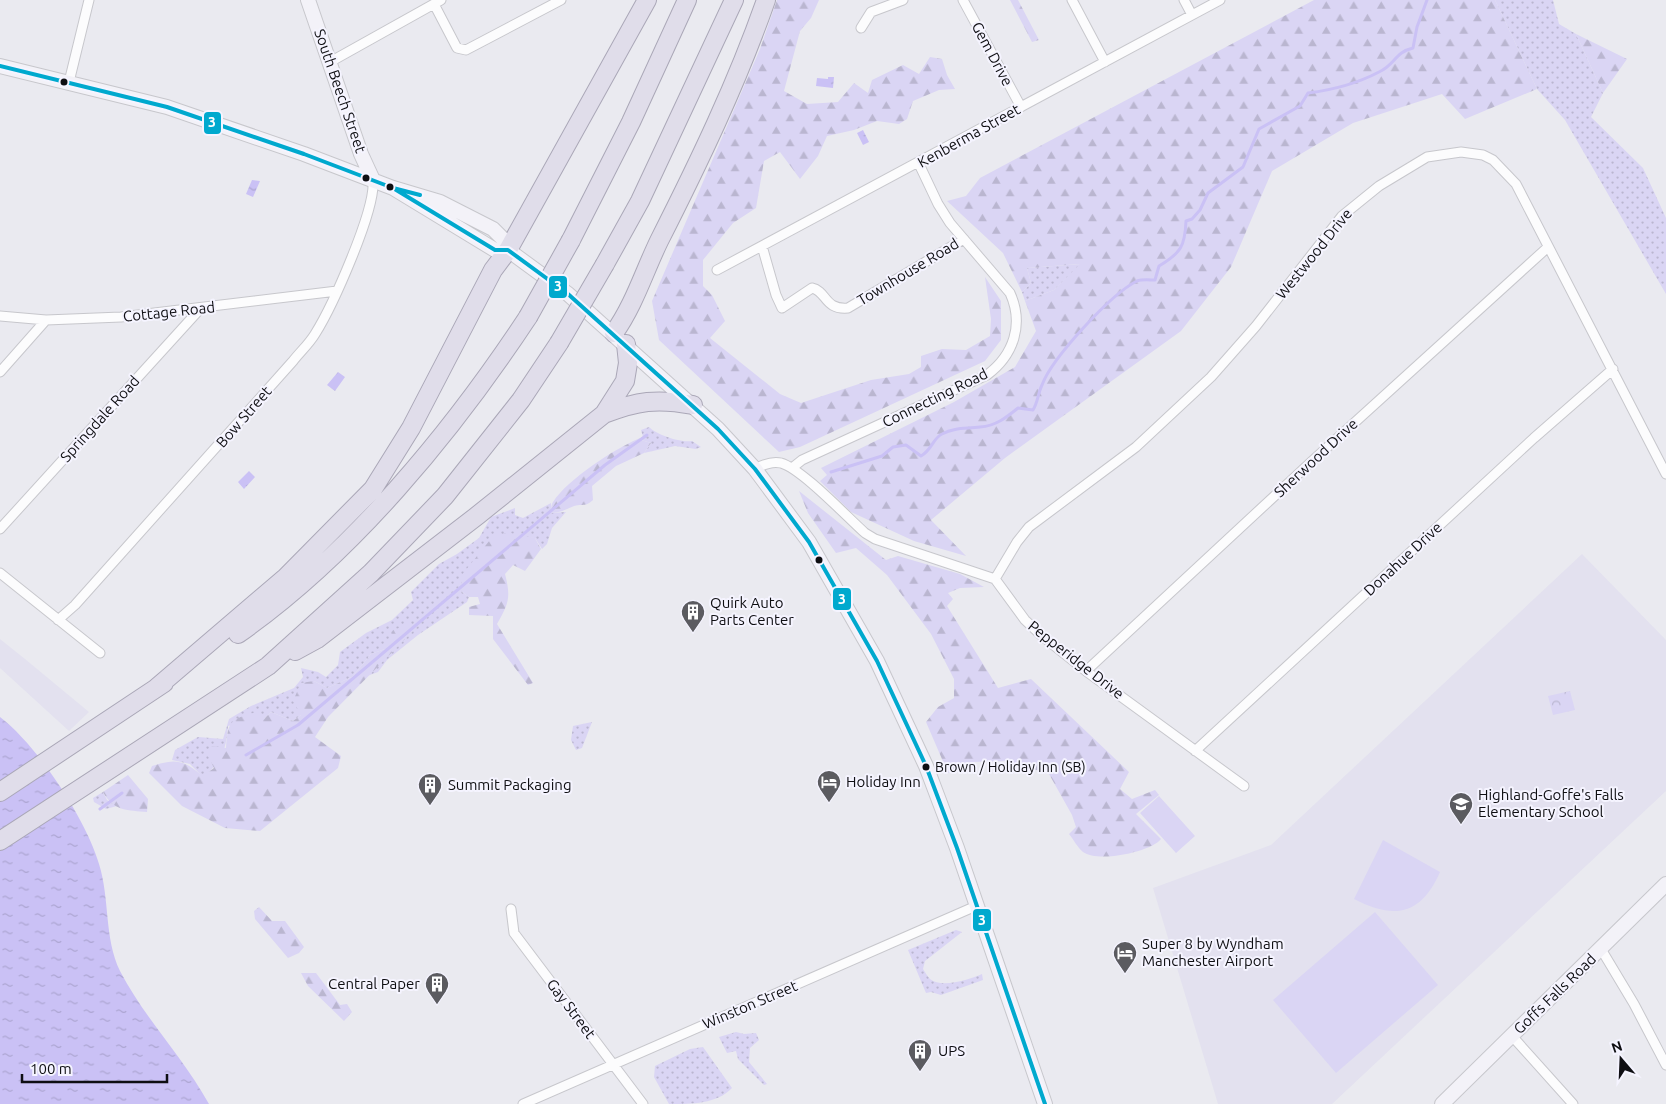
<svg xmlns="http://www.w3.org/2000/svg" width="1666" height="1104" font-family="Ubuntu,sans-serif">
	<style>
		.built { fill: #e3e1ef }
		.grass { fill: url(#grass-dots) }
		.forest { fill: url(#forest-firs) }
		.park { fill: url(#park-crowns) }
		.pitch { fill: #dad5f4 }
		.water { fill: url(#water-ripples) }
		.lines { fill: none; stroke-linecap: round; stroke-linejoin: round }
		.stream { stroke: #cac1f5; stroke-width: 3 }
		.street-casing { stroke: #c7c7cc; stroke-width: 11 }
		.secondary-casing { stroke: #c7c7cc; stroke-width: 16 }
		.highway-casing { stroke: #aaa7b7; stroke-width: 20 }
		.street { stroke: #fcfcfd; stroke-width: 9 }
		.secondary { stroke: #f3f2f8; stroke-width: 14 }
		.highway { stroke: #e0ddea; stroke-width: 18 }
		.highway-bridge-casing { stroke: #aaa7b7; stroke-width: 20; stroke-linecap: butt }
		.highway-bridge { stroke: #e0ddea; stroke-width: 18 }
		.bus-1-casing { stroke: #f5f4ff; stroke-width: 8 }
		.bus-1 { stroke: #00a9ce; stroke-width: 4 }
		.bus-dot { fill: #0e0e12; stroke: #f5f4ff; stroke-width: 2 }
		.labels { text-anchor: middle; stroke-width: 4; stroke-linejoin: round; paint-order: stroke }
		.bus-label { font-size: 14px; fill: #0e0e12; stroke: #f5f4ff; text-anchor: start }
		.street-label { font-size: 15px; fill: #0e0e12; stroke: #f5f4ff }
		.poi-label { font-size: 15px; fill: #0e0e12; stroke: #f5f4ff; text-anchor: start }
		.line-badge { stroke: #f5f4ff; stroke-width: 2 }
		.badge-label { font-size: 14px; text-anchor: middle; font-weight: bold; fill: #fff }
	</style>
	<defs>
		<pattern id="grass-dots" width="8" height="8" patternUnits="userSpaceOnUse" patternTransform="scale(1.25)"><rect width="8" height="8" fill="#dad5f4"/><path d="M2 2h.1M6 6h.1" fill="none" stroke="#bab6d0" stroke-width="1.8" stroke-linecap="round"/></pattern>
		<pattern id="forest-firs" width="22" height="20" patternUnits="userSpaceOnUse" patternTransform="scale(1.25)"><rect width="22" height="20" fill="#dad5f4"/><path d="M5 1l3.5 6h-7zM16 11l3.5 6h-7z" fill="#bab6d0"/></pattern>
		<pattern id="park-crowns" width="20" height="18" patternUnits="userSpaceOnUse" patternTransform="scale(1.25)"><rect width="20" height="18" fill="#dad5f4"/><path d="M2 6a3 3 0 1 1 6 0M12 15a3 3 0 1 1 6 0" fill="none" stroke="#bab6d0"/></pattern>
		<pattern id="water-ripples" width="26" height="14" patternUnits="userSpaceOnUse" patternTransform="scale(1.25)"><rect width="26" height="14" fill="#cac1f5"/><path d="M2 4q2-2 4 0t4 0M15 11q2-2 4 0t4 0" fill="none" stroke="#aca5d1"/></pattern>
	</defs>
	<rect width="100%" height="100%" fill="#eaeaf0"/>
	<path class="built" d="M1582,554L1666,640V791L1332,1104H1218L1153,888L1271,845Z
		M0,639L25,659L89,712L69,731L0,668Z"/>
	<path class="grass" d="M1495,0H1553L1559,24L1576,34L1603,93L1591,117L1643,168L1666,218V294L1565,120L1537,89Z
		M1081,264L1054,290L1025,301L1022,292L1031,283L1027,268Z
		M649,427C657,435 681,443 692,441L701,447L696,449L675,446L644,453L651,443L638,439L643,437L641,430Z
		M551,503V513L566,512L552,528L547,544L542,549L535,538L494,536L484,549L462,592L469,597L467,602L418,635L387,660L378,672L367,676L383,660L385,649L371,654L352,677L327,688L314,681L301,715L293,721L271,712L264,719L228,726C226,750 222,762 203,777L190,764L172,760L175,750L198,737L223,739L229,719L251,706L294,688L303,677L301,668L318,672L326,677L338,665L340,652L366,633L392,620L413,600L411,592L439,564L457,554L479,538L491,517L515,508V515L523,518Z
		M592,722L582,748L576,750L571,740L573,726Z
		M103,792L107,800L117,806L106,809L94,802L93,798Z
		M956,930L962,932L925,961L923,969C925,972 928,977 930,979C942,989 970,979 982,974L983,980L941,995L931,992L926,993L908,950Z
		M736,1032L744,1034L756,1033L759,1040L750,1048L749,1062L767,1084L764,1085L738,1059L736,1051L727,1053L719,1037Z
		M703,1047L732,1088C717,1104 692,1104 669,1104L654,1077L655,1066L690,1049Z"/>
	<path class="forest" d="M777,0H819L811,18L800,31L784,91L807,104L838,102L854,83L868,93L872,80L903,65L919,74L930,57L942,59L947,75L955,89L939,90L913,101L907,119L899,124L877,121L854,130L827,136L818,156L800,179L780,152L764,161L756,208L733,223L703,260V286L712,295L725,321L710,338L780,394L801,403L871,380L909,374L921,367V356L942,349L966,350L990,336L991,319L985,277L1001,301V340L985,361L800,447L779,452L659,340L652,301L760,49Z
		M1010,0H1018L1039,40L1032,42Z
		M1314,0H1495L1537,89L1465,119L1442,94L1353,123L1272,171L1231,267L1181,331L1005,458L931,520L966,556L914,541L851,512L820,481L827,475L821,468L954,402L1015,367L1036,331L1025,301L1054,290L1080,264L1027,268L1031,283L1022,292L1003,253L947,201L966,196L980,178Z
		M1576,34L1627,59L1603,93Z
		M638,439L651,443L644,453L616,466L592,486L593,500C584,508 583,503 574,506C564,510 563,512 551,513C551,509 551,505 553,502C567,480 614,449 638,439Z
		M799,491L886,560L898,556L960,574L984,587L960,588L948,593L953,599L947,606L998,688L1031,679L1129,772L1120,789L1132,799L1155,790L1159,795L1136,814L1161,839C1151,852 1098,863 1083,852C1078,848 1073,839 1069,834L1076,827L1072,815L1049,774L1008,761L971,762L948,773L926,722L938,707L954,698V679L931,634L887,575L856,548L836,553L808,513Z
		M510,533L535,538L541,549L525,571L513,565L505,574C511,597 509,603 497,624L533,683L528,685L493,639V616L469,615V607L480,604L478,597H469L462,592L461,576L494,535Z
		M411,624L418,626L328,717L315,737L341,756L338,768L260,831L225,828L182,806L149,773L152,766C177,758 183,760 203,776L214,768L207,754L212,746L226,748C228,720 230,720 256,712L264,719L271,712L293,721L301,715L293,701L301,683L314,681L327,688L352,677L371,654L385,649L393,630Z
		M128,775L148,799L147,812C128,810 114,812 103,792Z
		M259,907L272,921H285L304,947L299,953L288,958L255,919L254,911Z
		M301,973H316L340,1005L347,1004L352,1012L344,1021L308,986Z"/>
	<path class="park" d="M1570,691L1575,710L1553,715L1548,696Z"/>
	<path class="pitch" d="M1159,796L1195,836L1176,853L1140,813Z
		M1383,840L1440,872C1421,915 1395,920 1354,899Z
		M1375,912L1438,985L1336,1073L1273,1000Z"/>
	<path class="water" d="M828,77H834L833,88L816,86L817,78L828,79Z
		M863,130L869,142L863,145L857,133Z
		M252,180L260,181L253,197L246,194Z
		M338,372L345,377L335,391L327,385Z
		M249,471L255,477L244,489L238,482Z
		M0,717C37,745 86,819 99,864C110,899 104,938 120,971C145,1019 183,1057 209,1104H0Z"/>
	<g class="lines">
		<path class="stream" d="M831,472L882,456L893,447L906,445L921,456C932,450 933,438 942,434C955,427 966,429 980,427C996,426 1007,417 1018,408L1033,410C1038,402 1038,393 1042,385C1052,358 1111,294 1137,281C1142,279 1150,280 1155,280L1159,266C1181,253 1185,246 1186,221L1192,219L1200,210L1208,193L1243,167L1259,129L1300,106L1308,93C1332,90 1358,83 1379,72C1395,65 1395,52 1413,48L1417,27L1427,0
			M246,755L298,725L605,465L647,435
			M100,809L122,793"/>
		<g class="street-casing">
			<path id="street" d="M963,0L1021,107
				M1072,0L1105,62
				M1184,0L1192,15
				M434,4L457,48L466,50L561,0
				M861,28L871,12L903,0
				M330,62L441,0
				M69,82L89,0
				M762,246L776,295L782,308L812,288C827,291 824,310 848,308L964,239
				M717,270L1220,0
				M0,316L46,320L121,317L337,291
				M0,372L46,320
				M792,468L802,460L987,375C1014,355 1024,324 1010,293L950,223L938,204L919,164
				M755,469C764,464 772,461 781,463C802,469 847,517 865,533L875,539L995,579L1025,620L1041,635L1086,671L1244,786
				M0,529L200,309
				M0,573L100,653
				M995,579L1017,542L1029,527L1136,447L1211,377L1256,326L1342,216L1379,186L1427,157L1461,152L1483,155L1493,160L1516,184L1666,474
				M58,620L75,605L293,361C300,352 309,344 315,334C332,307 376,210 373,180
				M1086,671L1310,463L1548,247
				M1195,751L1534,438L1613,369
				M511,909L514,933L643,1104
				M1601,949L1634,1004L1666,1065
				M1512,1036L1573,1104
				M523,1104L976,906"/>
		</g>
		<g class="secondary-casing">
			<path id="secondary" d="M308,0L361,154L373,180
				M0,66L167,107L304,154L393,188L440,202L493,229L503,239L508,250
				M393,188L495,250H508L568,294L718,429L755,469L809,542L877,661L926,766L957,848L1045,1104
				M1442,1104L1666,884"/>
		</g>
		<g class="highway-casing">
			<path id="highway" d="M571,240L631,122L687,0
				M605,264L640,201L734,0
				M614,333C634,305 644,272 659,241C699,162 737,83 766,0
				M604,414C637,401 657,398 693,405
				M238,634C352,554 452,432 528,317
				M295,651L317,639L478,515L604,414L625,381L628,363L626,344
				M155,689L286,577L373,489L411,428L493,270L508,250L647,0
				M0,792L164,683
				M0,841L268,666L371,573L445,496L521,400L559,343"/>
		</g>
		<use href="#street" class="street"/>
		<use href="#secondary" class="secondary"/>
		<use href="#highway" class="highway"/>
		<g class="highway-bridge-casing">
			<path id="highway-bridge" d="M528,317L571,240
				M559,343L605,264"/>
		</g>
		<use href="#highway-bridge" class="highway-bridge"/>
		<g class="bus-1-casing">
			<path id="bus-1" d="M0,66L167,107L304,154L393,188L420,195
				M393,188L495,250H508L568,294L718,429L755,469L809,542L877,661L926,766L957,848L1045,1104"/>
		</g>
		<use href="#bus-1" class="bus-1"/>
	</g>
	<defs>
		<g id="building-pin" transform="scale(1.25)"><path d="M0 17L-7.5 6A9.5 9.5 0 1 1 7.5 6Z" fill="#5b5b60" stroke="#f5f4ff"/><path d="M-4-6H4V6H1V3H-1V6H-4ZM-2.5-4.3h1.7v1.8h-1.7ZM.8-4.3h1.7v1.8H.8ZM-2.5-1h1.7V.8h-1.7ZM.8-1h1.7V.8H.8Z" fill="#fff"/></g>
		<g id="hotel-pin" transform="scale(1.25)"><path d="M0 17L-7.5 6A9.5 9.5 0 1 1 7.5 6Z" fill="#5b5b60" stroke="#f5f4ff"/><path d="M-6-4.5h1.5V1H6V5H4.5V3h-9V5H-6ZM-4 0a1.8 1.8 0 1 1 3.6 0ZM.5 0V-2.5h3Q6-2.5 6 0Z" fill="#fff"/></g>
		<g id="school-pin" transform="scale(1.25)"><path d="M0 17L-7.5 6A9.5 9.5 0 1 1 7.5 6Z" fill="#5b5b60" stroke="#f5f4ff"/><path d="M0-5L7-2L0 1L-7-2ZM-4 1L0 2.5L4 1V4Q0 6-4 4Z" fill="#fff"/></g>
	</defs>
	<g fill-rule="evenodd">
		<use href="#building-pin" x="693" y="612"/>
		<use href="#hotel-pin" x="829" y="782"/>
		<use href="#building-pin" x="430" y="785"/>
		<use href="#school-pin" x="1461" y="804"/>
		<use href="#hotel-pin" x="1125" y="953"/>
		<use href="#building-pin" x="437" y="984"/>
		<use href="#building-pin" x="920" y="1051"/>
	</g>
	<g class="bus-dot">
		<circle cx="64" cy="82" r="4.5"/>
		<circle cx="366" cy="178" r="4.5"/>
		<circle cx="390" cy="187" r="4.5"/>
		<circle cx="819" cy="560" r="4.5"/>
		<circle cx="926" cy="767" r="4.5"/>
	</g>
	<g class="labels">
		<g class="bus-label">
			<text x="935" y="772">Brown / Holiday Inn (SB)</text>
		</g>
		<g class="street-label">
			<text transform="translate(992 54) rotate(62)" y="5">Gem Drive</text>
			<text transform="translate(340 91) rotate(71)" y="5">South Beech Street</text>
			<text transform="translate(969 136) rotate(-29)" y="5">Kenberma Street</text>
			<text transform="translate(1314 254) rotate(-51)" y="5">Westwood Drive</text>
			<text transform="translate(908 272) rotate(-31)" y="5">Townhouse Road</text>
			<text transform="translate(169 312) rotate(-6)" y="5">Cottage Road</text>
			<text transform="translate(935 398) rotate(-26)" y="5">Connecting Road</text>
			<text transform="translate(244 417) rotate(-49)" y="5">Bow Street</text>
			<text transform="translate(100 419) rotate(-48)" y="5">Springdale Road</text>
			<text transform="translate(1316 458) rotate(-43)" y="5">Sherwood Drive</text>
			<text transform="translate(1403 559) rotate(-43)" y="5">Donahue Drive</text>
			<text transform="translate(1076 660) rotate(38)" y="5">Pepperidge Drive</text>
			<text transform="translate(1555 994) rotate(-44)" y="5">Goffs Falls Road</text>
			<text transform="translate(750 1005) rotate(-23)" y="5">Winston Street</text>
			<text transform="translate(571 1009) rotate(53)" y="5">Gay Street</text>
		</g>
		<g class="poi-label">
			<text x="710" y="608">Quirk Auto<tspan x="710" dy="17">Parts Center</tspan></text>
			<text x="846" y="787">Holiday Inn</text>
			<text x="448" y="790">Summit Packaging</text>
			<text x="1478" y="800">Highland-Goffe's Falls<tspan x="1478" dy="17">Elementary School</tspan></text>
			<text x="1142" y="949">Super 8 by Wyndham<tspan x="1142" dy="17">Manchester Airport</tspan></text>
			<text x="420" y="989" text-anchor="end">Central Paper</text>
			<text x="938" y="1056">UPS</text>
		</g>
	</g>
	<g class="line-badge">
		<rect x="203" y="111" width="19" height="24" rx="5" fill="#00a9ce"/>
		<rect x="548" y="275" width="20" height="24" rx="5" fill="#00a9ce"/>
		<rect x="832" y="587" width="20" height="24" rx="5" fill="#00a9ce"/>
		<rect x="972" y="908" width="20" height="24" rx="5" fill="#00a9ce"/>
	</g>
	<g class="badge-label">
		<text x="212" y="127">3</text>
		<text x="558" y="291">3</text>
		<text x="842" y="604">3</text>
		<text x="982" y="925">3</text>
	</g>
	<g transform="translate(1621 1059) rotate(341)" stroke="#f5f4ff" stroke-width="4" paint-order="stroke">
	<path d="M0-4L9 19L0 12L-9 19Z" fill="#0e0e12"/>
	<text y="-8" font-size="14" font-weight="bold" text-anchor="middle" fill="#0e0e12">N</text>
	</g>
	<path d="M22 1074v8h145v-8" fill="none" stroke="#0e0e12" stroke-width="2.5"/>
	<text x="30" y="1074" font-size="15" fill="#0e0e12" stroke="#f5f4ff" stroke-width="4" paint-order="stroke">100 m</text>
</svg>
